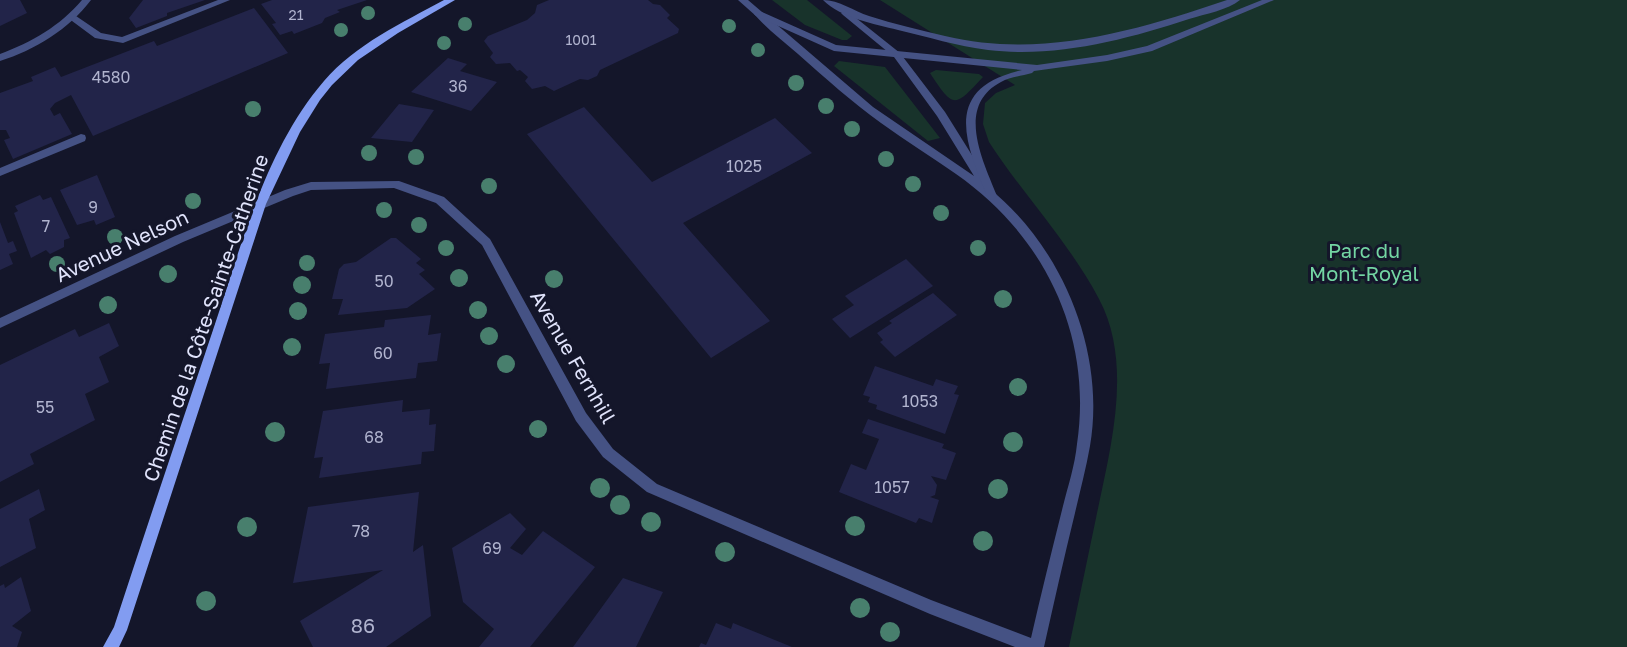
<svg xmlns="http://www.w3.org/2000/svg" width="1627" height="647" font-family="'Golos Text',sans-serif">
	<style>
		.green { fill: #18332b }
		.building { fill: #222449 }
		.lines { fill: none; stroke-linecap: round; stroke-linejoin: round }
		.service { fill: #455284; fill-rule: evenodd }
		.minor { fill: #455284; fill-rule: evenodd }
		.tertiary { fill: #455284; fill-rule: evenodd }
		.secondary { fill: #829cf1; fill-rule: evenodd }
		.tree { fill: #487f6d }
		.labels { text-anchor: middle; stroke-width: 6; stroke-linejoin: round; paint-order: stroke }
		.far-number-label { font-size: 14px; fill: #b1b4cf }
		.number-label { font-size: 16px; fill: #b1b4cf }
		.street-label { font-size: 20px; fill: #e1e4fc; stroke: #14162a }
		.park-label { font-size: 20px; fill: #73d5a3; stroke: #14162a }
		.near-number-label { font-size: 20px; fill: #b1b4cf }
	</style>
	<rect width="100%" height="100%" fill="#14162a"/>
	<path class="green" d="M772,0H807L852,36L847,40H842L805,25Z
		M880,0H1627V647H1069C1078,604 1087,561 1096,518C1110,449 1134,365 1099,299C1069,242 1024,196 989,142L983,124L985,103L996,93L1015,85Z
		M839,61L885,67L940,138L928,141L834,66Z
		M936,70L979,74L983,77C955,107 954,110 930,73Z"/>
	<path class="building" d="M0,0H20L27,13L0,26Z
		M143,0H205L167,13V16L136,28L129,18Z
		M272,0H367L337,10L340,12L325,18L322,23L294,34L292,31L280,35L272,24L276,23L261,4Z
		M549,0H648L653,4L660,5L670,15L667,18L679,29L678,33L600,70L597,76L588,80L580,79L554,91L545,86L532,89L525,81L528,77L520,70L517,71L510,63L496,64L490,57L493,53L484,41L488,36L527,20L535,13L537,5Z
		M254,8L288,53L93,136L71,95L55,103L50,109L54,116L60,113L72,134L13,159L4,140L10,138L6,130H0V93L33,81L31,77L55,67L61,77L154,41L157,46Z
		M448,58L467,64L460,71L497,82L471,111L411,92Z
		M399,104L434,110L412,142L371,138Z
		M584,107L652,182L775,118L812,153L683,223L770,321L711,358L527,134Z
		M97,175L115,217L96,225L94,220L77,225L60,190Z
		M40,195L43,200L51,197L70,238L64,240V247L50,254L46,250L31,258L14,213L18,211L15,206Z
		M0,222L8,243L13,241L17,251L9,254L13,264L0,270Z
		M391,238H396L421,259L416,263L425,270L419,274L435,289L407,308L338,315L343,299H332L339,269L344,264L356,262Z
		M906,259L933,286L850,338L832,319L854,305L845,296Z
		M933,293L957,315L895,357L880,342L883,340L877,333L892,323L889,321Z
		M431,315L428,335L441,333L437,361L418,363L416,378L326,389L330,363L319,364L325,334L384,327L385,320Z
		M109,323L119,346L99,357L109,382L85,394L95,420L30,454L34,464L0,482V365L75,329L79,337Z
		M875,366L933,386L936,379L958,386L954,394L959,395L945,434L876,409L877,405L868,402L870,397L863,395Z
		M403,400L402,412L430,409L429,425L436,424L434,451L422,452L421,464L319,478L323,457L314,458L323,411Z
		M868,419L944,444L942,448L956,453L946,480L931,476L937,485L935,495L930,497L939,500L932,523L919,518L916,523L839,492L851,464L866,470L879,439L862,433Z
		M39,489L45,510L29,519L36,548L0,567V509Z
		M419,492L413,552L423,545L431,616L386,647H313L300,621L383,570L293,583L308,507Z
		M510,513L526,529L510,548L522,555L543,531L595,567L530,647H479L494,629L463,602L452,548Z
		M21,577L31,611L12,626L22,632L17,647H0V586L4,584L5,588Z
		M623,578L663,592L636,647H573Z
		M716,623L731,629L733,623L792,647H699L701,643L706,645Z"/>
	<g class="lines">
		<path class="service" d="M218,0H230L123,43L95,38L68,18L73,15L76,16L101,33L122,37Z
			M81,134L85,135L86,138L85,141L0,176V168Z"/>
		<path class="minor" d="M82,0H91C69,29 35,50 0,61V54C32,42 60,26 82,0Z
			M846,10L900,53L945,112L990,184V189C1063,248 1106,353 1090,446C1086,469 1080,491 1075,513C1064,558 1054,602 1044,647H1015L930,614L647,492L603,457L576,421L482,245L436,203L394,188L311,190L293,196L183,242L0,328V318L175,236L285,190L311,182L399,181L444,197L490,239L586,413L613,449L657,484L931,600L1031,638C1041,594 1052,550 1063,506C1068,486 1075,465 1077,444C1093,336 1045,236 956,174C932,157 906,141 881,123C852,102 825,78 798,54C783,41 767,29 754,14L759,11L762,12L873,107L974,176L937,116L894,57L843,15L841,13Z"/>
		<path class="tertiary" d="M738,0H748L762,12L836,45L1037,65L1107,55L1147,46L1262,0H1274L1152,51L1107,61L1034,71L1032,73C1022,76 1010,77 1001,82C955,106 983,161 997,196L992,200L987,196C964,140 943,88 1022,70L834,51L756,16Z
			M823,0C839,0 854,11 869,16C894,24 920,30 945,36C1042,59 1135,31 1227,0H1240C1228,10 1205,14 1189,19C1125,40 1056,58 988,50C957,46 928,37 898,30C874,24 841,18 823,0Z"/>
		<path class="secondary" d="M444,0H455L398,33L358,60L332,85L320,100L300,132L266,204L127,630L119,647H103L114,627C146,529 179,431 212,333C241,248 264,151 324,81C356,44 402,23 444,0Z"/>
	</g>
	<g class="tree">
		<circle cx="368" cy="13" r="7"/>
		<circle cx="465" cy="24" r="7"/>
		<circle cx="729" cy="26" r="7"/>
		<circle cx="341" cy="30" r="7"/>
		<circle cx="444" cy="43" r="7"/>
		<circle cx="758" cy="50" r="7"/>
		<circle cx="796" cy="83" r="8"/>
		<circle cx="826" cy="106" r="8"/>
		<circle cx="253" cy="109" r="8"/>
		<circle cx="852" cy="129" r="8"/>
		<circle cx="369" cy="153" r="8"/>
		<circle cx="416" cy="157" r="8"/>
		<circle cx="886" cy="159" r="8"/>
		<circle cx="913" cy="184" r="8"/>
		<circle cx="489" cy="186" r="8"/>
		<circle cx="193" cy="201" r="8"/>
		<circle cx="384" cy="210" r="8"/>
		<circle cx="941" cy="213" r="8"/>
		<circle cx="419" cy="225" r="8"/>
		<circle cx="115" cy="237" r="8"/>
		<circle cx="446" cy="248" r="8"/>
		<circle cx="978" cy="248" r="8"/>
		<circle cx="307" cy="263" r="8"/>
		<circle cx="57" cy="264" r="8"/>
		<circle cx="168" cy="274" r="9"/>
		<circle cx="459" cy="278" r="9"/>
		<circle cx="554" cy="279" r="9"/>
		<circle cx="302" cy="285" r="9"/>
		<circle cx="1003" cy="299" r="9"/>
		<circle cx="108" cy="305" r="9"/>
		<circle cx="478" cy="310" r="9"/>
		<circle cx="298" cy="311" r="9"/>
		<circle cx="489" cy="336" r="9"/>
		<circle cx="292" cy="347" r="9"/>
		<circle cx="506" cy="364" r="9"/>
		<circle cx="1018" cy="387" r="9"/>
		<circle cx="538" cy="429" r="9"/>
		<circle cx="275" cy="432" r="10"/>
		<circle cx="1013" cy="442" r="10"/>
		<circle cx="600" cy="488" r="10"/>
		<circle cx="998" cy="489" r="10"/>
		<circle cx="620" cy="505" r="10"/>
		<circle cx="651" cy="522" r="10"/>
		<circle cx="855" cy="526" r="10"/>
		<circle cx="247" cy="527" r="10"/>
		<circle cx="983" cy="541" r="10"/>
		<circle cx="725" cy="552" r="10"/>
		<circle cx="206" cy="601" r="10"/>
		<circle cx="860" cy="608" r="10"/>
		<circle cx="890" cy="632" r="10"/>
	</g>
	<g class="labels">
		<g class="far-number-label">
			<text x="296" y="20">21</text>
			<text x="581" y="45">1001</text>
		</g>
		<g class="number-label">
			<text x="111" y="83">4580</text>
			<text x="458" y="92">36</text>
			<text x="744" y="172">1025</text>
			<text x="93" y="213">9</text>
			<text x="46" y="232">7</text>
			<text x="384" y="287">50</text>
			<text x="383" y="359">60</text>
			<text x="920" y="407">1053</text>
			<text x="45" y="413">55</text>
			<text x="374" y="443">68</text>
			<text x="892" y="493">1057</text>
			<text x="361" y="537">78</text>
			<text x="492" y="554">69</text>
		</g>
		<g class="street-label">
			<text transform="translate(122 246) rotate(-25)" y="7">Avenue Nelson</text>
			<text transform="translate(206 318) rotate(-71)" y="7">Chemin de la Côte-Sainte-Catherine</text>
			<text transform="translate(573 357) rotate(60)" y="7">Avenue Fernhill</text>
		</g>
		<g class="park-label">
			<text x="1364" y="258">Parc du<tspan x="1364" dy="23">Mont-Royal</tspan></text>
		</g>
		<g class="near-number-label">
			<text x="363" y="633">86</text>
		</g>
	</g>
</svg>
